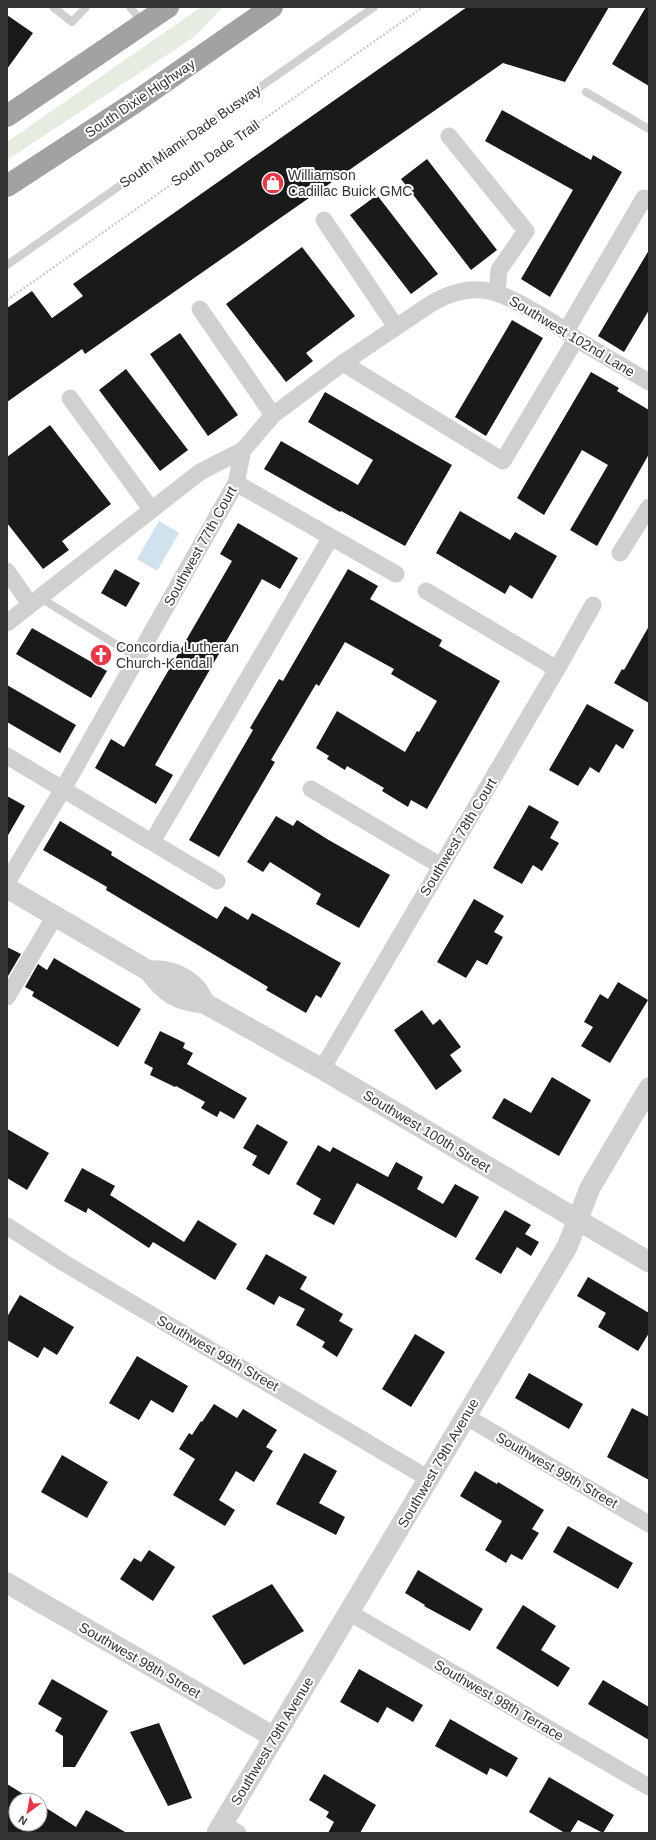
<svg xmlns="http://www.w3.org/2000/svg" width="656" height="1840" font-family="Helvetica,sans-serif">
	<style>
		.green { fill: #e6ecdf }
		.water { fill: #cfe2ee }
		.building { fill: #1a1a1a }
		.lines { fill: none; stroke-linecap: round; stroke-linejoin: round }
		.path { stroke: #cdcdcd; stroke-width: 2.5; stroke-dasharray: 2 2; stroke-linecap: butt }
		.service { stroke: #d0d0d0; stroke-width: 8 }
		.minor { stroke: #d0d0d0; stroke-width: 17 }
		.tertiary { stroke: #d0d0d0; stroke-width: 21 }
		.trunk { stroke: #a2a2a2; stroke-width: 22 }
		.labels { text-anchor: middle; stroke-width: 4; stroke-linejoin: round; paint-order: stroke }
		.street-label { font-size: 14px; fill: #333; stroke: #fff }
		.poi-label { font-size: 14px; fill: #333; stroke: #fff; text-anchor: start }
	</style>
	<rect width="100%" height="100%" fill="#fff"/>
	<path class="green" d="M201,7H223L194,37L7,160V142Z"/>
	<path class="water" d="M159,521L179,533L157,571L137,559Z"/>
	<path class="building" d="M467,7H609L565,82L503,63L85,354L82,349L7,402V308L32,291L52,318L83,296L73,284Z
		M646,7H649V86L612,64Z
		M7,15L33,33L7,69Z
		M502,110L591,160L593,155L622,172L550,297L521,279L573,190L485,141Z
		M427,159L497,250L471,270L401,179Z
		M377,195L438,274L411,294L350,215Z
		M302,247L355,316L306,353L313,361L286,382L226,304Z
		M649,250V310L624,352L598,336Z
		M512,320L543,338L486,436L455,417Z
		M180,333L238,415L208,436L150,354Z
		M126,369L188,450L160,471L99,390Z
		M591,372L619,388L617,391L649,410V454L597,546L570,530L608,465L582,450L544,515L517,498Z
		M325,392L452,465L405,546L341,511L340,512L264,469L281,441L358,485L373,460L308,422Z
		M50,425L111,504L62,541L69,550L43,569L7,523V457Z
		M460,511L510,540L515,532L557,556L532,599L510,585L505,594L436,553Z
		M238,523L298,558L280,589L262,579L155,765L173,775L156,804L95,768L111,739L124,747L232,561L220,554Z
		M115,569L140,583L126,607L101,593Z
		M348,569L378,586L370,599L442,640L439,646L500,681L427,809L411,800L408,807L382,791L384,788L347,766L345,770L327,759L329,756L316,748L337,711L405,752L417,731L419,732L437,701L391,674L394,669L345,642L319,686L316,684L271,760L275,762L219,857L189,840L253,730L250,728L279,679L283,681Z
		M649,626V703L614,683L622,669L624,670Z
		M32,628L107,671L91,698L16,654Z
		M7,685L76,725L60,753L7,722Z
		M587,704L634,730L623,749L616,744L599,773L590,767L578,786L549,770Z
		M7,796L25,806L7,837Z
		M529,805L559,822L550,838L559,843L542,871L533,865L522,884L493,868Z
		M276,816L293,826L297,820L327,839L390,875L359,928L316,904L321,894L270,862L263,872L247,862Z
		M60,821L112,852L111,855L217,919L225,906L248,920L252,913L341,963L321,998L316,995L306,1013L266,990L268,987L106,890L107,887L43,850Z
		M474,899L504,916L494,932L503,937L487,965L477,960L466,978L437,962Z
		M7,947L21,954L8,976H7Z
		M54,958L141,1009L118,1047L32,996L34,992L25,987L38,964L47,970Z
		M618,982L648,1000L610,1063L581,1046L593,1027L584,1022L600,994L608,999Z
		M422,1010L433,1025L440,1019L461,1047L450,1055L462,1071L436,1090L394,1030Z
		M160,1031L185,1043L183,1048L193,1053L187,1064L247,1098L234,1119L220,1111L217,1117L201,1108L205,1102L176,1086L175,1087L150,1075L153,1068L144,1063Z
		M552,1077L591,1100L559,1156L492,1118L504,1098L531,1113Z
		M257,1124L288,1142L269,1175L252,1165L257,1156L243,1148Z
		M7,1129L49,1153L27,1190L7,1178Z
		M318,1145L330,1152L333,1147L388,1177L396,1162L423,1177L417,1189L443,1204L455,1184L479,1197L456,1238L357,1183L334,1225L313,1214L321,1199L296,1184Z
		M82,1168L115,1186L110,1195L184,1242L198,1220L237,1244L215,1280L153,1242L149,1248L88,1208L86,1213L64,1201Z
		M505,1210L531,1225L525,1234L539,1242L531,1256L517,1247L501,1274L475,1259Z
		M266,1254L307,1277L300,1289L343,1314L339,1321L353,1329L337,1357L322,1347L325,1342L296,1325L305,1309L279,1296L274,1305L246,1289Z
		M588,1277L649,1313V1333L638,1351L598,1327L606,1313L577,1296Z
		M20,1295L74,1327L57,1355L44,1347L38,1358L7,1340V1317Z
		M415,1334L445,1352L411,1407L382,1389Z
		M137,1356L188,1386L173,1413L151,1400L139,1420L109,1403Z
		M529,1373L583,1404L569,1429L515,1398Z
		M214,1404L237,1418L243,1409L277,1430L266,1447L273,1451L254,1482L236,1471L219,1500L235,1510L225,1526L173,1495L195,1459L179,1449L189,1433L192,1435L201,1421L202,1422Z
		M632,1408L649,1417V1480L607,1457Z
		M304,1453L337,1471L319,1503L345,1517L336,1535L276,1504Z
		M62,1455L108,1482L87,1518L41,1492Z
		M475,1471L497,1484L498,1482L544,1510L532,1529L539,1533L522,1560L511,1554L506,1563L485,1550L502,1521L460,1496Z
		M568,1526L633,1563L618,1589L553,1552Z
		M149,1550L175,1567L153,1601L120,1579L134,1558L141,1562Z
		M418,1570L483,1609L470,1631L424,1606L425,1605L405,1593Z
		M272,1584L304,1631L244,1665L212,1616Z
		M523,1605L556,1626L541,1650L570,1668L558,1687L496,1648Z
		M359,1669L423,1705L413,1722L387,1707L378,1723L340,1702Z
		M52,1679L108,1711L75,1767H63V1736L55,1731L62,1718L38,1704Z
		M603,1680L649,1707V1740L588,1704Z
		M450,1719L518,1758L507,1777L490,1768L487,1775L435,1746Z
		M159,1723L192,1798L168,1806L130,1732Z
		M324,1774L376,1805L360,1833H328L334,1822L326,1817L329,1812L309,1800Z
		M549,1777L614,1815L603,1833L578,1820L570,1833H565L529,1812Z
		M7,1784L33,1800H16V1824H40V1804L76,1827L86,1810L127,1833H7Z"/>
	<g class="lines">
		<path class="path" d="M7,300L423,7"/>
		<path class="service" d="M53,7L72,22L86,7
			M130,7L143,23
			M586,92L649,129
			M7,265L374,7
			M39,597L138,658"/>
		<path class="minor" d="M449,136L526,231L499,270L497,292
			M324,220L396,327
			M200,309L273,415
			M566,331L644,198L649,201
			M343,363L503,461L576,339
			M70,398L151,509
			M236,483L396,574
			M620,553L649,507
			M7,571L30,604
			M426,591L557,669
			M7,623L200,472L243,450
			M7,756L217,881
			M311,789L441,866
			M152,842L331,537
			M7,882L63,789L236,483L243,450L273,415L343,363L429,305C470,280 496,288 535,312C549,320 563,328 576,339L649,382
			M7,997L55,916
			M322,1069L557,669L593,605
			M7,1226L64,1263L429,1479
			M465,1416L649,1524
			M350,1613L649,1787
			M223,1824L238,1833"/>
		<path class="tertiary" d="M7,888L149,971C166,993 176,1000 204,1003L322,1069L649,1262
			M149,971C172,969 196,980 204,1003
			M7,1583L274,1737
			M217,1833L567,1247L590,1188L649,1088"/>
		<path class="trunk" d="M7,116L168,7
			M7,186L134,103L272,7"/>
	</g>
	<defs>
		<g id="shop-disc" transform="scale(1.15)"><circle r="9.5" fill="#e63946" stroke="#fff"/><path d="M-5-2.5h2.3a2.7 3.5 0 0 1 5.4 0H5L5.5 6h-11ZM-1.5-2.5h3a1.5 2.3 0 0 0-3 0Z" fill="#fff"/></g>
		<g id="church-disc" transform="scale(1.15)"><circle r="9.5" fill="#e63946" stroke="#fff"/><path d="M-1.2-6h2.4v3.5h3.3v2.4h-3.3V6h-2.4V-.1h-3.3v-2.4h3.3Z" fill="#fff"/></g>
	</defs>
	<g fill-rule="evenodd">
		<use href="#shop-disc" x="273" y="183"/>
		<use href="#church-disc" x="101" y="655"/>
	</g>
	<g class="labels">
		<g class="street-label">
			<text transform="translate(140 98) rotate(-34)" y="5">South Dixie Highway</text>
			<text transform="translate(190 136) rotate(-35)" y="5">South Miami-Dade Busway</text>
			<text transform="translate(215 153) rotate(-35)" y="5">South Dade Trail</text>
			<text transform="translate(572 336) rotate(31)" y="5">Southwest 102nd Lane</text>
			<text transform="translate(200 546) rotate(-61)" y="5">Southwest 77th Court</text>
			<text transform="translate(458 837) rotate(-59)" y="5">Southwest 78th Court</text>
			<text transform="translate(427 1131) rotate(31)" y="5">Southwest 100th Street</text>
			<text transform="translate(218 1353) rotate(30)" y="5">Southwest 99th Street</text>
			<text transform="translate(438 1463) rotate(-60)" y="5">Southwest 79th Avenue</text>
			<text transform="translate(557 1470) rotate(30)" y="5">Southwest 99th Street</text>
			<text transform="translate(140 1660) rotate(30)" y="5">Southwest 98th Street</text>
			<text transform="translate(499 1700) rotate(30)" y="5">Southwest 98th Terrace</text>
			<text transform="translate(272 1741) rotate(-59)" y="5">Southwest 79th Avenue</text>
		</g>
		<g class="poi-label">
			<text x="288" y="180">Williamson<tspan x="288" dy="16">Cadillac Buick GMC</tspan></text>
			<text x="116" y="652">Concordia Lutheran<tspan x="116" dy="16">Church-Kendall</tspan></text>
		</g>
	</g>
	<rect width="656" height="1840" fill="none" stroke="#333333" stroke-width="16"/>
	<g transform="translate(28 1812) rotate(212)"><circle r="19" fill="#ffffff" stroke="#adadad"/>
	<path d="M0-3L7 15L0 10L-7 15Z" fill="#e63946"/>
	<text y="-6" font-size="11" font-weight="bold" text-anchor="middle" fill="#333333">N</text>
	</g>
</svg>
